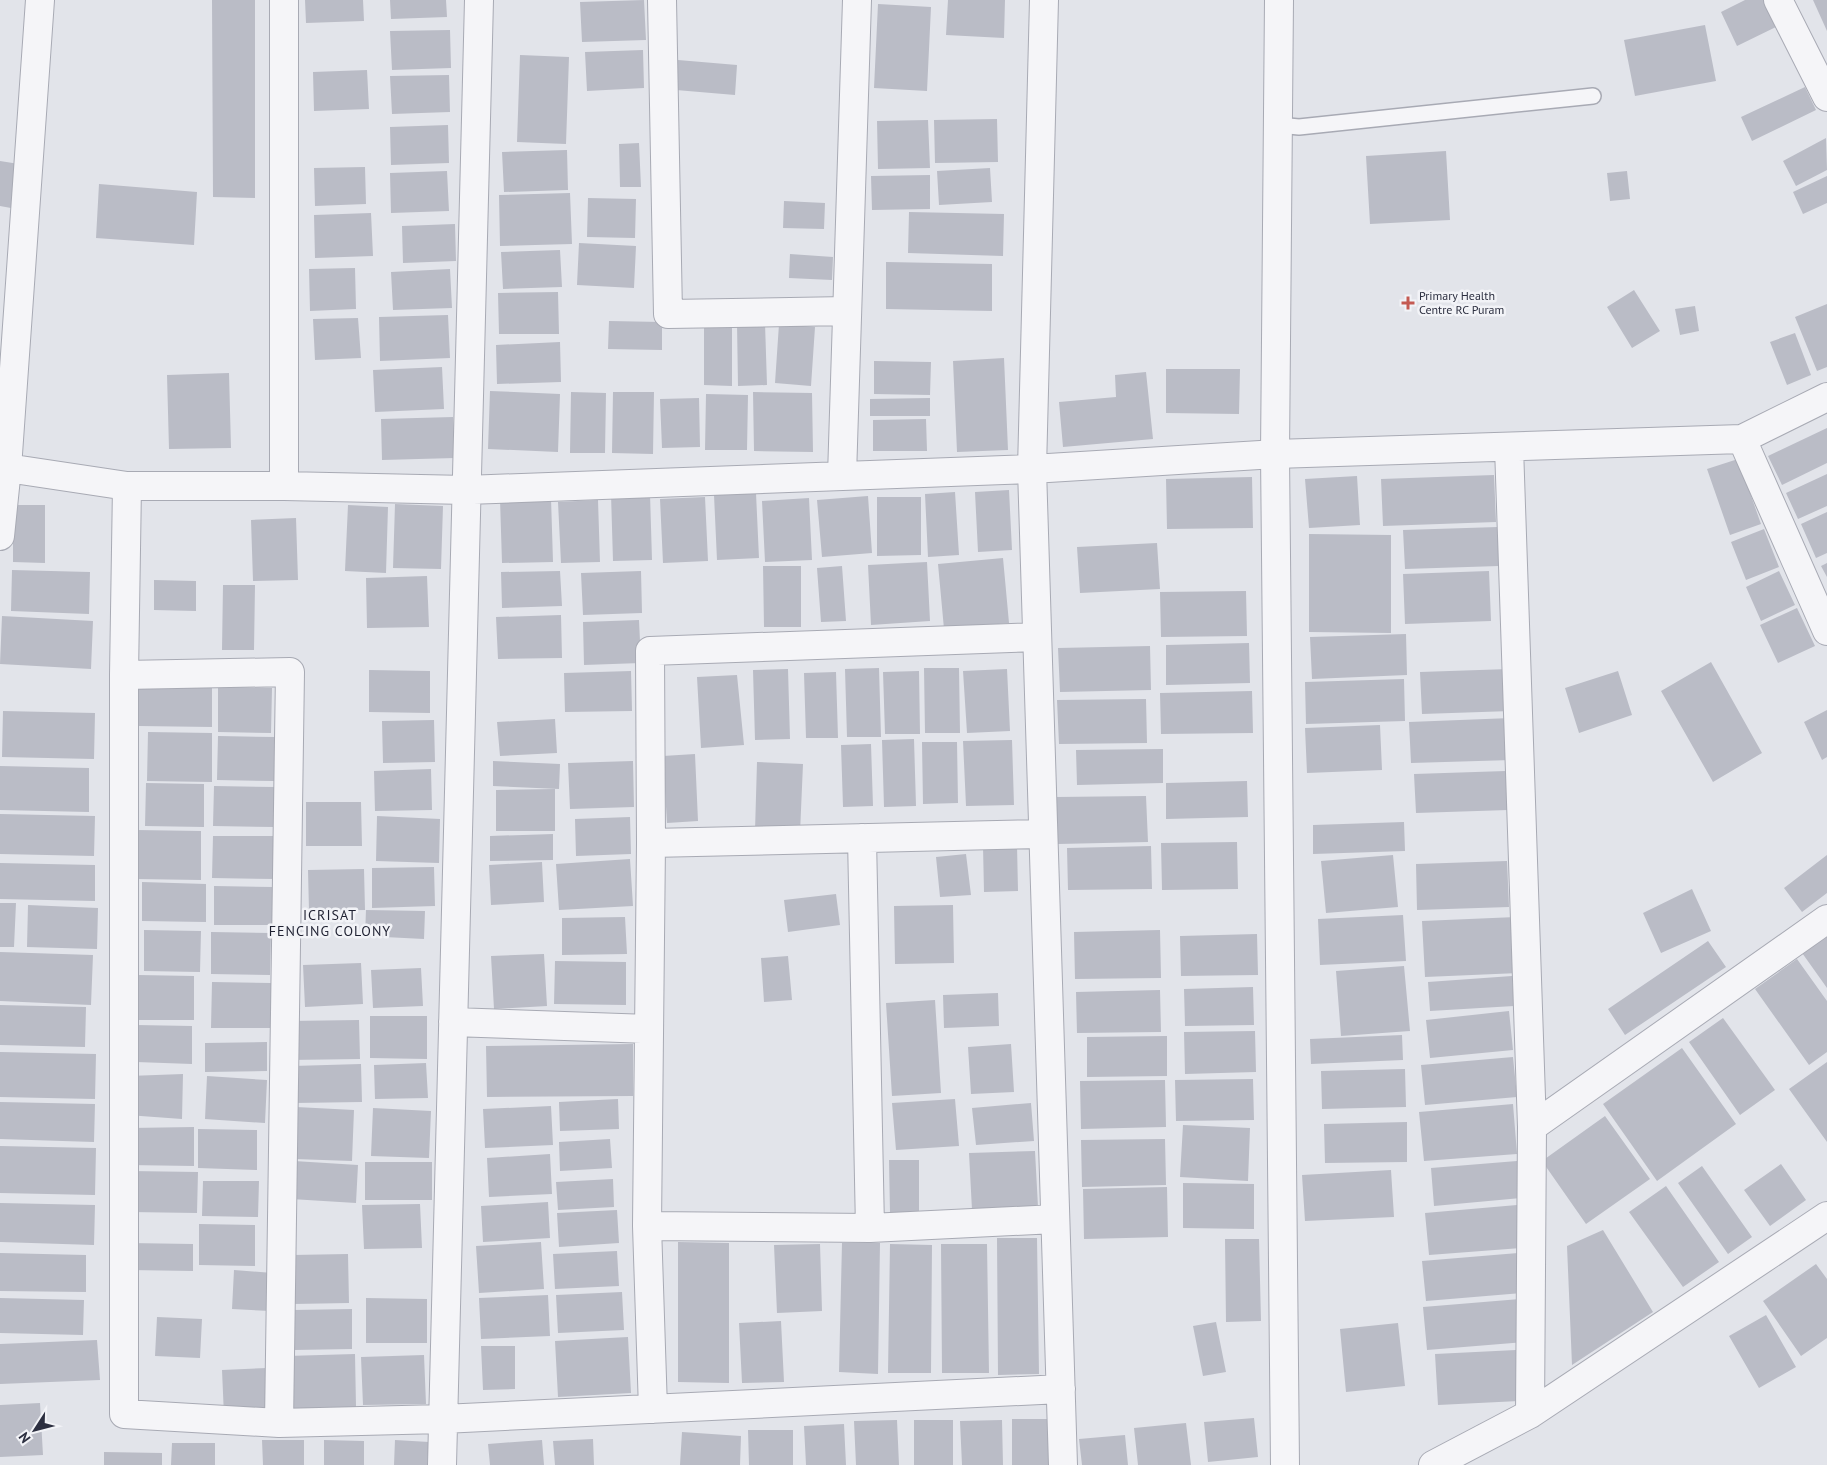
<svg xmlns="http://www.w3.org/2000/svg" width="1827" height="1465" font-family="'PT Sans',sans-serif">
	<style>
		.building { fill: #babcc6 }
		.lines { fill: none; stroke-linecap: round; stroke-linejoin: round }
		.service-casing { stroke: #a8aab4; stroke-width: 18 }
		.minor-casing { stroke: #a8aab4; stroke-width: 30 }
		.tertiary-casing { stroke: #a8aab4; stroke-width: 30 }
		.service { stroke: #f5f5f8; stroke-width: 15 }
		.minor { stroke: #f5f5f8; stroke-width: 28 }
		.tertiary { stroke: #f5f5f8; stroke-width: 28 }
		.poi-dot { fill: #c45a52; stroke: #f2f3f7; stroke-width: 2 }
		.labels { text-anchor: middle; stroke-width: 5; stroke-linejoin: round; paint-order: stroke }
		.poi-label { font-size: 12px; fill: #2c2f40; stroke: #f2f3f7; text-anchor: start }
		.neighbourhood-label { font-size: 14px; letter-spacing: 1px; fill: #1e2031; stroke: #f2f3f7 }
	</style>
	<rect width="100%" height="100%" fill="#e2e4ea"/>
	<path class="building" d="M212,0H255V198L213,197Z
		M305,0H363L364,21L306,23Z
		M390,0H446L447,17L391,19Z
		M644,0L646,40L582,42L580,2Z
		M948,0H1005L1004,38L946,35Z
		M1745,0H1768L1780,25L1737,46L1721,12Z
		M1813,0H1827V31Z
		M878,4L931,7L927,91L874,88Z
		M1705,25L1716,81L1635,96L1624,40Z
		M450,30L451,68L392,70L390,31Z
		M643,50L644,88L587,91L585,52Z
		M520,55L569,57L566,144L517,142Z
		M678,60L737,65L735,95L676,90Z
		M367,70L369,109L314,111L313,72Z
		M449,75L450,112L392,114L390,76Z
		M1805,87L1816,110L1752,141L1741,117Z
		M997,119L998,162L935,163L934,120Z
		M928,120L930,168L878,169L877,121Z
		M448,125L449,163L391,165L390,127Z
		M1826,138L1827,170L1796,186L1783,161Z
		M639,143L641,187H620L619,144Z
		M567,150L568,190L504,192L502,152Z
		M1446,151L1450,220L1370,224L1366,156Z
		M0,161L19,164L11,208L0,206Z
		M365,167L366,204L315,206L314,168Z
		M990,168L992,202L939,205L937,171Z
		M447,171L449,211L391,213L390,173Z
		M1627,171L1630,199L1610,201L1607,173Z
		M930,175V209L872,210L871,176Z
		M1827,176V203L1803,214L1793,192Z
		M99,184L197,192L194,245L96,238Z
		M570,193L572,244L500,246L499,195Z
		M588,198L636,199L635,238L587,237Z
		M784,201L825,203L824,229L783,228Z
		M909,212L1004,214L1003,256L908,253Z
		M371,213L373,256L315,258L314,215Z
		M455,224L456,261L403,263L402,226Z
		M579,243L636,246L634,288L577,285Z
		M560,250L562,287L503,289L501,252Z
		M790,254L833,257L832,280L789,278Z
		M886,262L992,264V311L886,309Z
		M355,268L356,309L310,311L309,269Z
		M450,269L452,308L393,310L391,272Z
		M1634,290L1660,331L1632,348L1607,307Z
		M558,292L559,334H499L498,293Z
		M1827,304V367L1817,371L1795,317Z
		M1695,306L1699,331L1680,335L1675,309Z
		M448,315L450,358L380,361L379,317Z
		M358,318L361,358L315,360L313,319Z
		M609,321L662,322V350L608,349Z
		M737,323H765L767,385L738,386Z
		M779,324L815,327L811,386L775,383Z
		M704,325H732V386L704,385Z
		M1795,333L1811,375L1787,385L1770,342Z
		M560,342L561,382L497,384L496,345Z
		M1004,358L1008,450L957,452L953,361Z
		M874,361L931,362L930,395L874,394Z
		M442,367L444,409L375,412L373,370Z
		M1166,369H1240L1239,414L1166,413Z
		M1146,372L1153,439L1063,447L1059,402L1116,397L1115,375Z
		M229,373L231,448L169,449L167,375Z
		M490,391L560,394L558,452L488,449Z
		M571,392L606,393L605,453H570Z
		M613,392H654L653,454L612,453Z
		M753,392L812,393L813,452L754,451Z
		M706,394L748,395L747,450H705Z
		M699,398L700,447L662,448L660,399Z
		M930,398V416H870V399Z
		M453,417L455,458L382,460L381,419Z
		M926,419L927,451H873V420Z
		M1827,428V463L1782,485L1768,456Z
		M1738,459L1761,524L1730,535L1707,469Z
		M1827,474V506L1798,519L1786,493Z
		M1494,475L1496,522L1383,526L1381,479Z
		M1357,476L1360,525L1309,528L1305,479Z
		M1252,477L1253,528L1167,529L1166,479Z
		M1009,490L1012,550L978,552L975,492Z
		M955,492L959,555L928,557L925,494Z
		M756,493L759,558L717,560L714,495Z
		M611,494H650L652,560L613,561Z
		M868,496L872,553L822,557L817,500Z
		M705,497L708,561L663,563L660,499Z
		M877,497H921V555L877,556Z
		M551,498L553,562L502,563L500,499Z
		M809,498L812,560L765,562L762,501Z
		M598,500L600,562L561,563L558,502Z
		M395,504L443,506L441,569L393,568Z
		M13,505H45V563L13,562Z
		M348,505L388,507L386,573L345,571Z
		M1827,512V553L1816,558L1801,524Z
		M296,518L298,580L253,581L251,520Z
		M1498,527L1499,566L1405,569L1403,530Z
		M1764,529L1779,567L1746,580L1731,542Z
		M1309,534L1391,535V633L1309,632Z
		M1157,543L1160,589L1080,593L1077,547Z
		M1003,558L1009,623L944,629L938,564Z
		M927,562L930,621L871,625L868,565Z
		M1827,563V577L1821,566Z
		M763,566H801V627H764Z
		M842,566L846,621L821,622L817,568Z
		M12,570L90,572L89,614L11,611Z
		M560,571L562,606L502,608L501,572Z
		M641,571L642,613L583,615L581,573Z
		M1489,571L1491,621L1405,624L1403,574Z
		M1779,571L1795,605L1761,621L1746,587Z
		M427,576L429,627L367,628L366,578Z
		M154,580L196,581V611L154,610Z
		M223,585H255L254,650H222Z
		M1246,591L1247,636L1161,637L1160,592Z
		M1797,608L1815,646L1778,663L1760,625Z
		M561,615L562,658L498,659L496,617Z
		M2,616L93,621L91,669L0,664Z
		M639,620L641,663L584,665L583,622Z
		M1406,634L1407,675L1312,679L1310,637Z
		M1249,643L1250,683L1166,685V645Z
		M1150,646L1151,690L1060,692L1058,648Z
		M1711,662L1762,753L1713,782L1661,691Z
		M879,668L881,737H847L845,669Z
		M924,668H959L960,733H925Z
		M788,669L790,739L755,740L753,670Z
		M1007,669L1010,731L967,733L963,671Z
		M1509,669L1511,711L1422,714L1420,672Z
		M369,670L430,671V713L369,712Z
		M631,671L632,711L565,712L564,673Z
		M919,671L920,734H885L883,672Z
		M1618,671L1632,715L1579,733L1565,688Z
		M836,672L838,738H806L804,673Z
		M737,675L744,745L701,748L697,677Z
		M1404,679L1405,721L1306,724L1305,682Z
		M139,685H212V727L139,726Z
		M218,687L272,688L271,733L218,732Z
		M1252,691L1253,733L1161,734L1160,693Z
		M1146,699L1147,743L1059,744L1057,700Z
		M1827,710V757L1822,760L1804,722Z
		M3,711L95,713L94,759L2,757Z
		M1511,718L1512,760L1411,763L1409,722Z
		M555,719L557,753L500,756L497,722Z
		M434,720L435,762L383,763L382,721Z
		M1380,725L1382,770L1307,773L1305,728Z
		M148,732L212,733V782L147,781Z
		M218,736L275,737L274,781L217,780Z
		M914,739L916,806L884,807L882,740Z
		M1012,740L1014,805L966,806L963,741Z
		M922,742H957L958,803L923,804Z
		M871,744L873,806L843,807L841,745Z
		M1163,749V783L1077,785L1076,750Z
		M695,754L698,821L667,823L663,756Z
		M493,761L560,764L559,789L493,786Z
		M633,761L634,807L570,809L568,763Z
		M757,762L803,764L800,833L755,831Z
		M0,766L89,768V812L0,810Z
		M431,769L432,810L375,811L374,771Z
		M1506,771L1508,810L1416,813L1414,774Z
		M1247,781L1248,817L1166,819V783Z
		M146,783L204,784V827L145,826Z
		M214,786L275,787V827L213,826Z
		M555,789V831H496V790Z
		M1146,796L1148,842L1058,844L1056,797Z
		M306,802H361L362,846H306Z
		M0,814L95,816L94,856L0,854Z
		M377,816L440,819L439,863L376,861Z
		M630,817L631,854L576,856L575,819Z
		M1404,822L1405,851L1313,854V825Z
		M136,830L201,831V880L136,879Z
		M553,834V860L490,861V836Z
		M213,836H276V879L212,878Z
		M1237,842L1238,889L1162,890L1161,843Z
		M1017,845L1018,891L984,892L983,846Z
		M1151,846L1152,889L1068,890L1067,848Z
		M966,854L971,895L940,897L936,857Z
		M1393,855L1398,907L1326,913L1321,861Z
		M1827,855V893L1802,912L1784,888Z
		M630,859L633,906L559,910L556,864Z
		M1507,861L1509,907L1417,910L1416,864Z
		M542,862L544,902L491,905L489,865Z
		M0,863L95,865V901L0,899Z
		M434,867L435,906L372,908V868Z
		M364,869L365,910L309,911L308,870Z
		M142,882L206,884V922L142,921Z
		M214,886L273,887V925H214Z
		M1692,889L1711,931L1661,953L1643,913Z
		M836,894L840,925L788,932L784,900Z
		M0,903H16L14,947H0Z
		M28,905L98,908L97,949L27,947Z
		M953,905L954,963L895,964L894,906Z
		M366,910L425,911L424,939L365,936Z
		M1403,915L1406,961L1320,965L1318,919Z
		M625,917L627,954L562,955V918Z
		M1516,917L1519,973L1425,977L1422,921Z
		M144,930L201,931L200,972L144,971Z
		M1160,930L1161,978L1075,979L1074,932Z
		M1827,931V988L1800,950Z
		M211,932L271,933L270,975L211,974Z
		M1257,934L1258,975L1181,976L1180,936Z
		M1708,941L1726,967L1625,1035L1608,1009Z
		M0,952L93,955L91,1005L0,1001Z
		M544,954L547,1006L494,1009L491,956Z
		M788,956L792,1000L764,1002L761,958Z
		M1797,959L1827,1001V1052L1809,1065L1755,989Z
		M555,961L626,962V1005L554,1004Z
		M361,963L363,1004L305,1007L303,965Z
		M1404,966L1410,1031L1341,1036L1336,971Z
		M421,968L423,1006L373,1008L371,970Z
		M138,975L194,976V1020H138Z
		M1512,976L1514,1006L1430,1011L1428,982Z
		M212,982L271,983V1028H211Z
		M1253,987L1254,1025L1185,1026L1184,989Z
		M1160,990L1161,1032L1077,1033L1076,992Z
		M998,993L999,1026L944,1028L943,995Z
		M935,1000L941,1093L892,1096L886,1003Z
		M0,1005L86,1007L85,1047L0,1045Z
		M1509,1011L1513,1050L1430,1058L1426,1020Z
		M370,1016H427V1059L370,1058Z
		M1723,1018L1775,1090L1740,1115L1689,1042Z
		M359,1020L360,1059L289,1060V1021Z
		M136,1025L192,1026V1064L136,1062Z
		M1255,1031L1256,1072L1185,1074L1184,1032Z
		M1402,1035L1403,1060L1311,1064L1310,1039Z
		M1167,1036V1076L1087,1077V1037Z
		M267,1042V1071L205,1072V1043Z
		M633,1044V1096L487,1097L486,1046Z
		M1011,1044L1014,1092L971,1094L968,1047Z
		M1682,1048L1736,1124L1657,1181L1603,1104Z
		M0,1052L96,1054L95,1099L0,1097Z
		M1513,1057L1517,1097L1425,1105L1421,1065Z
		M1827,1062V1142L1789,1089Z
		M426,1063L428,1098L375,1099L374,1065Z
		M361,1064L362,1102L294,1103L293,1066Z
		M1405,1069L1406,1107L1322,1109L1321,1071Z
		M183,1074L182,1119L127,1115L129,1076Z
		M207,1076L267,1080L265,1123L205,1119Z
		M1253,1079L1254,1120L1176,1121L1175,1080Z
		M1165,1080L1166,1127L1081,1129L1080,1081Z
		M618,1099L619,1129L560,1131L559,1102Z
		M955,1099L959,1146L896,1150L892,1103Z
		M0,1102L95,1104L94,1142L0,1139Z
		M1031,1103L1034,1141L976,1145L972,1108Z
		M1513,1104L1517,1154L1424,1161L1419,1112Z
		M551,1106L553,1145L485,1148L483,1109Z
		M296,1107L354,1110L352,1161L294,1159Z
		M373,1108L431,1111L429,1158L371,1156Z
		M1605,1116L1650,1179L1586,1224L1542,1161Z
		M1407,1122V1162L1325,1163L1324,1124Z
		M1183,1125L1250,1128L1248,1181L1180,1177Z
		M194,1127V1166L128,1165L130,1128Z
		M198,1129L257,1130V1170L198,1168Z
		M610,1139L612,1168L560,1171L559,1142Z
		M1165,1139L1166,1185L1082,1187L1081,1140Z
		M0,1146L96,1148L95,1195L0,1193Z
		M1035,1151L1038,1207L972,1210L969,1153Z
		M550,1154L552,1194L489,1197L487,1158Z
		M889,1160H919V1212L890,1213Z
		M294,1161L358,1165L356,1203L291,1199Z
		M1517,1161L1521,1198L1434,1206L1431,1168Z
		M365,1162H432V1200H365Z
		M1781,1164L1806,1200L1770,1226L1744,1190Z
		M1702,1166L1752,1237L1728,1254L1678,1183Z
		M1391,1170L1394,1217L1305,1221L1302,1175Z
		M130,1171L198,1172L197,1213L130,1212Z
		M613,1179L614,1207L558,1210L556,1182Z
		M203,1181H259L258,1217L202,1216Z
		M1183,1183L1254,1184V1229L1183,1228Z
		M1666,1186L1719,1262L1683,1287L1629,1212Z
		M1167,1187L1168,1237L1084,1239L1083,1189Z
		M548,1202L550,1238L483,1242L481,1206Z
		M0,1203L95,1205L94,1245L0,1242Z
		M420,1204L422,1248L364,1249L362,1205Z
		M1517,1205L1521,1248L1429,1255L1425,1213Z
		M617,1210L619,1243L559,1247L557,1213Z
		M199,1224L255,1225V1266L199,1265Z
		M1603,1230L1653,1312L1572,1365L1567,1246Z
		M997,1238H1037L1039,1374L998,1375Z
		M1225,1239H1259L1261,1321L1226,1322Z
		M541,1242L544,1289L479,1293L476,1246Z
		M678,1242L729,1243V1383L678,1382Z
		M129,1243L193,1244V1271L129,1270Z
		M842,1243H880L878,1374L839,1372Z
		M820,1244L822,1311L777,1313L774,1245Z
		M890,1244L932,1245L931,1373H888Z
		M941,1244H987L989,1373H942Z
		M617,1251L619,1286L555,1289L553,1254Z
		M0,1253L86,1255V1292L0,1291Z
		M1518,1253L1522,1293L1426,1301L1422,1261Z
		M348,1254L349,1303L293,1304L292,1255Z
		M1816,1264L1827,1279V1338L1801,1356L1763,1301Z
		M234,1270L273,1273L271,1311L232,1309Z
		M622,1292L624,1330L558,1333L556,1295Z
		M548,1295L550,1336L481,1339L479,1298Z
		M0,1298L84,1300L83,1335L0,1333Z
		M366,1298L427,1299V1343H366Z
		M1520,1299L1525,1342L1427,1350L1423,1307Z
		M352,1309V1349L294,1350L293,1310Z
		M1766,1315L1796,1367L1759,1388L1729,1336Z
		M157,1317L202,1319L200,1358L155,1356Z
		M781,1321L784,1382L742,1383L739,1323Z
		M1216,1322L1226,1372L1203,1376L1193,1326Z
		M1398,1323L1405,1386L1346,1392L1340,1329Z
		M628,1337L631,1393L558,1397L555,1341Z
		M97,1340L100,1380L0,1384V1344Z
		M481,1346H515V1389L483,1390Z
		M1516,1350L1519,1401L1438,1405L1435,1354Z
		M355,1354L356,1407L289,1409L287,1356Z
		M424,1355L426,1404L363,1405L361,1357Z
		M267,1368L268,1415L224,1416L222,1370Z
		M40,1403L43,1455L0,1457V1405Z
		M1254,1418L1258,1457L1208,1462L1204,1422Z
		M1012,1419H1055V1465H1012Z
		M897,1420L899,1465H856L854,1421Z
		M914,1420H953V1465H914Z
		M1002,1420L1003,1465H962L960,1421Z
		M1186,1423L1191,1465H1138L1134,1428Z
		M844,1424L846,1465H806L804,1426Z
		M748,1430H793V1465H749Z
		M682,1432L741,1436L740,1465H680Z
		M1125,1435L1128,1465H1082L1079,1439Z
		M593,1439L594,1465H555L553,1441Z
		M262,1440H304V1465H263Z
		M324,1440L364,1441V1465H324Z
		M395,1440L429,1442L427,1465H394Z
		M542,1440L544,1465H490L488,1444Z
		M172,1443H215V1465H171Z
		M104,1452L162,1453V1465H104Z"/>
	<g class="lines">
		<g class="service-casing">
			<path id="service" d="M1278,125L1299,127L1593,96"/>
		</g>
		<g class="minor-casing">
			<path id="minor" d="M284,0V486
				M662,0L668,314L847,311
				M1044,0L1032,469L1063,1465
				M1778,0L1827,97
				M1742,439L1827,397
				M1509,447L1532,1127L1530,1414
				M7,468L127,486H284L466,490L1032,469L1275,454L1742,439L1827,631
				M842,476L857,0
				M127,486L124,675V1414L279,1423L443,1419L1061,1389
				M0,536L7,468L40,0
				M124,675L290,672L279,1423
				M862,838L870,1228
				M651,843L1043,834
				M453,1022L649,1029
				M1532,1127L1827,919
				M647,1226L870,1228L1055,1219
				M653,1409L647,1226L651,843L650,651L1037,637
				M442,1465L479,0
				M1433,1465L1530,1414L1827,1216"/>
		</g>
		<g class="tertiary-casing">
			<path id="tertiary" d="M1279,0L1275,454L1285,1465"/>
		</g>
		<use href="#service" class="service"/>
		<use href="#minor" class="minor"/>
		<use href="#tertiary" class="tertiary"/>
	</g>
	<path class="poi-dot" d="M1405.5 295.5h5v5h5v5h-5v5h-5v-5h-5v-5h5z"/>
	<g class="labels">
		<g class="poi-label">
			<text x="1419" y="300">Primary Health<tspan x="1419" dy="14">Centre RC Puram</tspan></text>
		</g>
		<g class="neighbourhood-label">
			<text x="330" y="920">ICRISAT<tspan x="330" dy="16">FENCING COLONY</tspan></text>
		</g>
	</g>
	<g transform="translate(35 1430) rotate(234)" stroke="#f2f3f7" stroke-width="4" paint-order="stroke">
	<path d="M0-4L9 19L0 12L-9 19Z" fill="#2c2f40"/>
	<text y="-8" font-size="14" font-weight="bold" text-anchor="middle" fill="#2c2f40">N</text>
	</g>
</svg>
